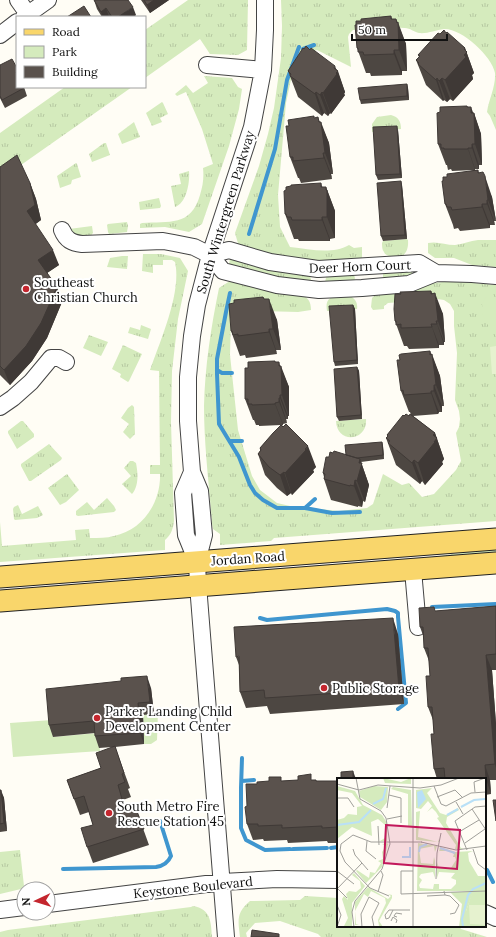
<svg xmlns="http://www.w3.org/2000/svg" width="496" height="937" font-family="Lora,serif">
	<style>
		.grass { fill: url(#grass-tufts) }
		.park { fill: #d5ebbd }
		.pitch { fill: #e6f2cf }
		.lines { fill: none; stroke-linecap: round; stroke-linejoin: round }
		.stream { stroke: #3f96cf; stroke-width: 4 }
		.minor-casing { stroke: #444; stroke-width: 18 }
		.major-casing { stroke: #222; stroke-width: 23 }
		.minor { stroke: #fff; stroke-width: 16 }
		.major { stroke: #f9d66b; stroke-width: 21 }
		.wall { fill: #4d4742 }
		.shaded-wall { fill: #3f3936 }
		.building { fill: #5a524d; stroke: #3f3936 }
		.poi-dot { fill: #c4262e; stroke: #fff; stroke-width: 1.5 }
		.labels { text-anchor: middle; stroke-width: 4; stroke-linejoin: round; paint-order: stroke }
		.street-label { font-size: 13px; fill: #111; stroke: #fff }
		.poi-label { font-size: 13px; fill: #111; stroke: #fff; text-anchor: start }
		.inset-river { fill: none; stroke: #b9e0f7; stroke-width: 2 }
		.inset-road { fill: none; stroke: #a09f9a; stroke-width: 1 }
		.view { fill: #c2185b; fill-opacity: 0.15; stroke: #c2185b; stroke-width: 2 }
		.inset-edge { fill: none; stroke: #111; stroke-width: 2 }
	</style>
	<defs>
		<pattern id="grass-tufts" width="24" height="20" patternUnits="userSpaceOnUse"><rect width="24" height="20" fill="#d5ebbd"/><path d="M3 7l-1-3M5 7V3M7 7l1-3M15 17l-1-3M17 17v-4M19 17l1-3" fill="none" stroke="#b6c8a1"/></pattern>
	</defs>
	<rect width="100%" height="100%" fill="#fffdf5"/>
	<path class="grass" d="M188,0H248L247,50L238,55L210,54L200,39L145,78V30Z
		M281,0H496V130L490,116L487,112C489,99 496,86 495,73C492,56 461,28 444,29C436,30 427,34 419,33C414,32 410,28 405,28C388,26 369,30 353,30L349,34L348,37L351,67L317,50L310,52L293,70L286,103L278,195L280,227L290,247C310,249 331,255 349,245L354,248L362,247V259L325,262L299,261L239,247L235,233L259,166L268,134L274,108L281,58L282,26Z
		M204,76L232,78L238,87L242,89L239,109L229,146L202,224L189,232L165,227L140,228V224L142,223C169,221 191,227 200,195C203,185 204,178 203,168L213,164L202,129L186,92L177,96L175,94L186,85L193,93L208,83Z
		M65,87H132L21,165L0,186V133Z
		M162,102L163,103L168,114L160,118L162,122L152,126L146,113Z
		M391,115C399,117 401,122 401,129L372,132V124L377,117Z
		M134,122L140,137L122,144L118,134Z
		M104,143H106L110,155L92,162L89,154Z
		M76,163L77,164L81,177L72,180L71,184L60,188L57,176Z
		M189,171C190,181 187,203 175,207L171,186L181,184L179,174Z
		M159,198L161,206L160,208L140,210L139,202Z
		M127,222L128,226L127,232L109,234L108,232L107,225L108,224Z
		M92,226L93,233L91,235H78L70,233L69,229Z
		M407,239L408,240C409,251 404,259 392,257C389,256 385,255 384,252C382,250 382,246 382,243L383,241Z
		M478,240H496V267L472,265L454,258H435L428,253V243C438,241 445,245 455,245C463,244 470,241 478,240Z
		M143,254H161L180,258L188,271L178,319L172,371L171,422L174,521C173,529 171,535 165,540V550L0,562V522L2,546L76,540L75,530L89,529L90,538C98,538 107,538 114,536C143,530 161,502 160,474H150V465H160L159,371L150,370C160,341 182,292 175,262L172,260H163V265H153V273L142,271Z
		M122,256H128L127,269L107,267L110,258Z
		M230,258L310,275L311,280L308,283L280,279L229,265Z
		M412,271L413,277L383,278V274L385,272Z
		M327,274H352L354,275L355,278L354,282L328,284L325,282Z
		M233,279L300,293C308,298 311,301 311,310L298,312L261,311L231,315L230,355L238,430L252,476L260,490L277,503L290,506L339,511L367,508L373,504L383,474L402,485L409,483L422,497L434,494L456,470L461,461L456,433L459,427L460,419L459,411L455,400L457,353L454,326V311L450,304L444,300L437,299L388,303L384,306V309L373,310L371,307L372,298L375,295L424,284L452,281L496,285V521L274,538L271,541L220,545V534L213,529L212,523C209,484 204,445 204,406C205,366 211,327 219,288Z
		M349,295C355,299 358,302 357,309L327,311C324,294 337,296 349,295Z
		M141,325L151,329L148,339L128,333L130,327L140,330Z
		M89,335L108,342L101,356L83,348Z
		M123,345L142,354L129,381L128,382L120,377L121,374L112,369Z
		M132,405L134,407L135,434L130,439L123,432L129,424L121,418L128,408Z
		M366,419C368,441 337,445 336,421Z
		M21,421H23L34,434V437L17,449L8,433V431Z
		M49,444L62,458L61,460L31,481H29L21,466V464Z
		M130,461H133L136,463C138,473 139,486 132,494L122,484L131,476L124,468Z
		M67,474L79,490L66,502L60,505L48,488Z
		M107,498L114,506L116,510L114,512L78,516L76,515V511L87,502L94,510Z
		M18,505L22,514L38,506L43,515L37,518L15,520L14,519L13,509L14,507Z
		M496,548V556L411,560Z
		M20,850L24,886L21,889L0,894V852Z
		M305,896L338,898V926H459L461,929L487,937H321L318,934L280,921L255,923L246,933L247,937H240C238,920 236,913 250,901L300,900Z
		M193,906C211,909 211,922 212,937H0V932L8,930L191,907Z"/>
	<path class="park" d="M486,297L492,299L496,303V326L488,325L483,315L482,304Z
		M158,711L157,740L151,744H144L143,715L154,714V712Z
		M52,720L53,737L98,733L100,751L13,757L10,723Z"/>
	<path class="pitch" d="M496,346V374H492L490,347Z"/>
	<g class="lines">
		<path class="stream" d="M303,49L314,45
			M249,234L275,149L287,80L299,47
			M230,293L226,312L217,359V374L219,424L239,457L250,485L255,493L263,500L277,508H305L315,499
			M217,370L222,373H232
			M230,441H242
			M305,508L332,513L360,512
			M432,607L496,604
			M260,618L267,620L387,609L395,611L398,613V617L406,703L398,709
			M242,758L241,788V828L246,840L265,850L290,849
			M242,781L254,780
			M331,848L338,847
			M293,849L327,848
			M63,869L156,867C163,866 168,863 171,856L160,821
			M487,870L493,882"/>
		<g class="minor-casing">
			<path id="minor" d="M18,0L28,14
				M24,17L48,0
				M0,35L17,22
				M207,65L263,70
				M62,230C66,240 72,243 82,244L163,241L174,243L194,247L210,255L223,271L277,285L319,290L362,288L409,284L436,273L472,274L496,276
				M210,255L229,250L270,262L318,269L419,263L436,273
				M0,407L13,398L31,382L51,358H59L66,362
				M192,472L183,493L186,535L197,562
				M413,570L418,627
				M48,904L222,882L277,879L338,880
				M0,910L24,907
				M485,913L496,918
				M226,937L198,585L197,562L204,535L200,491L192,472L188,421V377L192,336L197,305L210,255L252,127L263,70L265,30V0"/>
		</g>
		<g class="major-casing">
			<path id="major" d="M0,577L496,539
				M0,601L496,563"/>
		</g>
		<use href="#minor" class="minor"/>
		<use href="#major" class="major"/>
	</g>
	<path class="wall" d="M94,0L136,15L133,17H102L97,9Z
		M141,0H169L150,13Z
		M391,16L392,19L398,22L406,44L407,71H402V75L371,76L370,73H366L357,48L356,25L361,21Z
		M446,33L465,48L474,73L472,75L473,79L453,101L450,99L447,102L444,100L443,101L426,85L416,60L419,57L418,55L440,34Z
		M304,49L337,70L345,92L344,94L345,95L331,114L330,113L328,116L324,113L322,116L298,97L288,71Z
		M0,65L17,68V87H24L27,96L5,108L0,98Z
		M407,84L408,88L409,100L361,104L360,100Z
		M467,106L473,113H474L481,134L482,165H479V169H475V170H478L479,173L492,197L496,221H494L495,225H490V228L460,231L458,228L454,229L453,225L445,204L443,181L447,177L474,170L452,171L451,169L448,170L447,165H446L438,144L440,112Z
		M315,118L320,122L329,143L333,174H331L332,179L301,183L299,178H298L290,157Z
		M398,130L402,178L378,180L376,175Z
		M0,167L30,183L36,199L41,220L35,224L59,265L47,273L62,302L47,338L32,361L10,385L0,375Z
		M401,181L402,185L407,239L383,241L381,236Z
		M321,183L322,187H326L335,211V238L330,239V241H299L298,239H294L285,214Z
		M431,291L443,314L445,342H444V345H439V348L409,349L407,346H404L395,321Z
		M263,297L277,320L281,350H276L277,354L246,358L245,355L240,356L231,331L234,303Z
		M353,305L355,309L358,364L335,366L334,362Z
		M430,351L440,376L444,406H442V412H439L438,414L413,416L435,433L444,459L442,462L443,464L425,485L422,481L420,484L396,465L386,438L388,436L387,435L404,416L411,415L410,412H409L401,391L400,360Z
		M275,362L280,366L289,387V416H288V419H286L287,423L283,424V425H282L316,467L313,470L314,472L292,495L291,493L287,496L277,488L265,475L258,454L260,451V448L281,425L259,426V425H256L254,420H253L245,399Z
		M357,367L359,371L362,419L339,421L337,417Z
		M382,442L383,446L384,459L361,462L369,485L365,502L363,501L362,507L358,506V507L331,500L324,479V477L323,473L346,455Z
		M496,606V670H492L496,724V780H490L491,794L485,795V779H437L434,769V734L433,720L428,707L430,676L429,661L424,648V638L420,627L436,611Z
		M398,634L404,704L270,714L267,706L246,708L240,692L239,665L236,657Z
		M151,688L154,714L143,715L144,744L115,747L130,788L128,789L131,797L123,800L127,812L136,809L149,845L93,863L87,847L93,825L89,812L80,815L67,780L101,768L112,747L99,748L95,736V733L53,737L49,725Z
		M313,780L317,781H338V843H328L327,841L288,843L287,840L264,841L263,839L253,840L247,824V806L257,784L282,781Z
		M0,790L4,798L7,831L0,832Z"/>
	<path class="shaded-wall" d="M154,0H169L150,13L147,5Z
		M133,7L136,15L133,17H118Z
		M106,8L109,17H103L101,12Z
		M391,16L399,37L396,19L406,44L407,71L399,50Z
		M465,48L474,73L472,75L473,79L453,101L445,80L464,55V49Z
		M394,50L402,71V75L394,54Z
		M335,66L337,71H338L345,92L344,94L345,95L331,114L323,93L334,68Z
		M437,78L444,100L443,101L436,80Z
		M442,78L450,99L447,102L439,81Z
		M407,84L408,88L409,100L407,96Z
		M316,92L324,113L322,116L315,94Z
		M322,92L330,113L328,116L320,95Z
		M467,106L474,125L471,113V107L474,115V113L481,134L482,165L475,144Z
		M318,117L322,129L321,122L329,143L333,174L325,153Z
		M397,126L398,130L402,178L400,174Z
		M472,144L479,165V169L472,148Z
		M468,148L475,169V170L468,149Z
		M323,153L331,174L332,179L324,158Z
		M485,176L492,197L496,221L488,200Z
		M401,181L402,185L407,239L405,235Z
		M30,183L36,199L41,220L32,227L27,211Z
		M321,183L327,201L326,187L335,211V238L327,217Z
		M487,200L494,221L495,225L487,204Z
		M482,204L490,225V228L482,207Z
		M322,217L330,239V241L322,220Z
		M53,250L59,265L44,275L38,260Z
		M57,287L62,302L47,338L32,361L10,385L4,370Z
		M431,291L437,308L435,293L443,314L445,342L438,321Z
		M269,299L277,320L281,350L273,329Z
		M353,305L355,309L358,364L357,360Z
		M436,321L444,342V345Z
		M431,324L439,345V348Z
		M269,329L276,350L277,354L269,332Z
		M430,351L433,359L432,354L440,376L444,406L436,385Z
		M279,362L281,369V366L289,387V416L282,395L281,380L279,366Z
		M357,367L359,371L362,419L361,415Z
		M434,385L442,406V412L434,391Z
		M431,391L439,412L438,414L431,393Z
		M280,395L288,416V419L280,398Z
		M279,398L286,419L287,423L279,402Z
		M275,403L283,424V425L275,404Z
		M435,433L444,459L442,462L443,464L425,485L418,463Z
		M382,442L383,446L384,459L383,455Z
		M308,446L316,467L313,470L314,472L292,495L285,473Z
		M360,459L369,485L365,502L357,481L359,463Z
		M414,460L422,481L420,484L412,463Z
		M284,472L291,493L287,496L280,475Z
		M355,480L363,501L362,507L354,486Z
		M393,618L398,634L404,704L399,689Z
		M486,655L492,670L496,724V768L495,764Z
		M147,676L151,688L154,714L150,702Z
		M138,703L143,715L144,744L140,733Z
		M485,765L490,780L491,794L486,779Z
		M353,771L356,779H353Z
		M1,790L4,798L7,831L4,823Z"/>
	<path class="building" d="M94,0H128L133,7L118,17H112L106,8L101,12Z
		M144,0H154L147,5Z
		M84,6L91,17H67Z
		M391,16V19H396L397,23L398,22L399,50H394V54L364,55L363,52H358V48H357L355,25H356V21H361V19Z
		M444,30L446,33L447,32L465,48L464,49L467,52L464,55L466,57L445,80L442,78L439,81L437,78L436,80L418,64L419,63L416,60L420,56L418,55L438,33L440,34Z
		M306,46L310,50L311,48L335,66L334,68L338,71L336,73L337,74L323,93L322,92L320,95L316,92L315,94L290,76L291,74L288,71L303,48L304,49Z
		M12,59L17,68V72H16L17,75V87H24V88L2,100L0,96V65Z
		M407,84V96L360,100L358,88Z
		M467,106V107H471V113H474L475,144H472V148H468V149H444V148H441V144H438L437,113L440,112V107Z
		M314,116V118L318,117L319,122H321L325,153H323L324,158L293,161V157H290L286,126H289L288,120Z
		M397,126L400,174L376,175L373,127Z
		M17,155L30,183L35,205L27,211L53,250L38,260L57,287L41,323L26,346L4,370L0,366V167Z
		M478,170V173L483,172L485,176L488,200H487V204H482V207L452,210L451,207H447L446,204H445L442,181H443V177H447V174Z
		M401,181L405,235L381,236L377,183Z
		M321,183V187H326V190H327V217H322V220H292L291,217H287L286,214H285L284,191L286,190V187L291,186V185Z
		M431,291V294L435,293L438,321H436L437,324H431L432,327L401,328V324L396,325V321H395L394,309L395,294H401L400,292Z
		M263,297L264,299H269L273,329H269V332L238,336V334L233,335L232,331H231L229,304L234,303V300Z
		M353,305L357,360L334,362L329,306Z
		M430,351V355L432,354L435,376L436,385H434V391H431V393L404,395L403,390L401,391L397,360H400L399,355L401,354Z
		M275,361V362H279V366H281L282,395H280V398H279V402L275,403V404L252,405V404H248V399H245V368H248V362Z
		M357,367L361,415L337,417L334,369Z
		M406,414L409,416L410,414L435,433L433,435L437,438L434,442H435L418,463L414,460L412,463L405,457L388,443L390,441L386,438L388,436L387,435L403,415L404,416Z
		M286,424L308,446L305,449L306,450L285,473L284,472L280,475L269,467L258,454L261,450L260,448L273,433L281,425L283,427Z
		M382,442L383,455L357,458L346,455L345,445Z
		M334,451L360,459L359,463H362L357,481L355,480L354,486L350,485V486L324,479L325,474L323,473L326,457H329L330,452L333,453Z
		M496,606V654L486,655L495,764L485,765L486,779H445L444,768L434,769L431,734H434L432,707H428L426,676H430L428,648H424L423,627H420L419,608L434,607L435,611Z
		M393,618L399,689L265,698L264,690L240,692L239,656L236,657L234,627Z
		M147,676L150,702L138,703L140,733L95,736L94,721L49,725L46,689L121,681V678Z
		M115,746L124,773L122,774L125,782L118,785L122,799L127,812L136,809L144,829L87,847L81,828L93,825L84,796L74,799L67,780L101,768L96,753Z
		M353,771V779H341V772Z
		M311,774V780H316V781H338V827L322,828V826L282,828V825L258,826V824H247L245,807L247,806L246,784H257V782L269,781V777H281V781L298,780V776Z
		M0,790H1L4,823L0,824Z
		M493,800H496V821Z
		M252,930L279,934V937H251Z"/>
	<g class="poi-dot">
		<circle cx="26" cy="289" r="4"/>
		<circle cx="324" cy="688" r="4"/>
		<circle cx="97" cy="718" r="4"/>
		<circle cx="109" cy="813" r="4"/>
	</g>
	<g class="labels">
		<g class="street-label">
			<text transform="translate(225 212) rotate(-73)" y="5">South Wintergreen Parkway</text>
			<text transform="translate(360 266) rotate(-2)" y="5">Deer Horn Court</text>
			<text transform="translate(248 558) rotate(-4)" y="5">Jordan Road</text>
			<text transform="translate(193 887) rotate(-6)" y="5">Keystone Boulevard</text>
		</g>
		<g class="poi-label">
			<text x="34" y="287">Southeast<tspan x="34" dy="15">Christian Church</tspan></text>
			<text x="332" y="693">Public Storage</text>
			<text x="105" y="716">Parker Landing Child<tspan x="105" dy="15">Development Center</tspan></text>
			<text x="117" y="811">South Metro Fire<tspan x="117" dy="15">Rescue Station 45</tspan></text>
		</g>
	</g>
	<g transform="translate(337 778)">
		<rect width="149" height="149" fill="#fffdf5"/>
		<path d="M46,0L64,4L74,0V6L48,5ZM0,8L18,13L26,27L45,37L50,45V63H43L48,60V47L41,41L34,44L35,58L15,49L0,61V42L7,40L11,36L20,37V29L25,28L15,15L0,12ZM56,9L74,12L75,48H71V16L54,11ZM95,10L90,15L103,35L109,37L121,30L122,32L110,39L109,45L124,70L127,71H118L119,67L100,40L102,39L99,34L95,30L90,34L95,28L91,23L84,31L79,30V12ZM83,33L81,59L101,64L102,61V64L79,62V34ZM81,65L100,68L98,74L97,68L82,71L84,85L96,86L97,79L98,83V100L96,94L84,96L82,99L85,102L82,107L83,110L96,111L97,106H102V111H114L119,106V102L114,100L118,95L102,94L100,100V84L102,90H114L119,82L118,79H116L117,76L113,73H102L101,79L103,69L118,74L136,73L131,75L132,83L141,98H149V113H80ZM45,66L50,65L51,66L45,89L29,105L19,93L20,92L32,100L33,94L38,95L44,85L41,83L46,81L45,74L49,68ZM17,95L28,108L15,125V148L1,149L7,148L11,140L5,121L7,118L11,122L9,116L12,113L19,114L24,110L23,103L15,97ZM31,109L51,121L54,118L51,116L55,117V120L42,143L46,149L42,148L41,142L49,125L48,120L34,113L31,119L27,116L18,133L19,146L22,147H18V124ZM113,114H136L129,133V149H122L125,126Z" fill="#d5ebbd"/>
		<path d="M37,8L51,9L50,24L44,32L23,19L22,13ZM136,112L149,113V149H129V133Z" fill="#d5ebbd"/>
		<path d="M132,127H149V147L133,146Z" fill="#e6f2cf"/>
		<path d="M85,12L89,21L81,30L80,14Z" fill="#b9e0f7"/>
		<path class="inset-river" d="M36,26L46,21L49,10M124,29L137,22L148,21M110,37L121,31M0,47L22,44L34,32M103,70L118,75M82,74L83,69L90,66M65,79H73V69M126,149L125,141L131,117L136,111L149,105"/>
		<path class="inset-road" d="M76,0V149M0,6L22,12L41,7L83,10L104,7L122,0M97,8L104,26L109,28L134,15L149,14M138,14L137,4L148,0M52,17L64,20V45M100,19L118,12L126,20M0,20H11L17,29M119,24L126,36M50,30L53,8M135,31L149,52M50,41L65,38M41,48L42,67M122,54L142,42M30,63L29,73L39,81M84,64L119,72L149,68M128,65L148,51M16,71L18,77L31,92M136,71L141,86L149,92M130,72L118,43L138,29L149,28M0,93L17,106M76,93H64V116L149,113M99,101L100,75L104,55M0,110L10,120M0,111L25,85M107,113L108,117L113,118L122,127L118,135L113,136M41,114L46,97L44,93M52,118L33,110L8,84L3,73L4,66L16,57L34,64H85M90,118L108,117M0,127L4,137L0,149M56,132L52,140L49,141L48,137L52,132H73M60,139L57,138L59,135L65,136M54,143L56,139L60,142L59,145M17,149L15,134L18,123L45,91L53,66L49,40L44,33L23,21L19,0M25,149L24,136L32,119L42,125L35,139L37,149"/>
		<path class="view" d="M49,47L123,52L120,91L47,85Z"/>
		<rect width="149" height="149" class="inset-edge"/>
	</g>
	<rect x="16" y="16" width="130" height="72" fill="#ffffff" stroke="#a0a0a0"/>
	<rect x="24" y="29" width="20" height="6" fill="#f9d66b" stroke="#a0a0a0"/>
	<text x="52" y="36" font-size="12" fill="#111111">Road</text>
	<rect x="24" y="46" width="20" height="12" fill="#d5ebbd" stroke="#a0a0a0"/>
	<text x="52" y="56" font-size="12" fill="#111111">Park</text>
	<rect x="24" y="66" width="20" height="12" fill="#5a524d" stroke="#a0a0a0"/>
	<text x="52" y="76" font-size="12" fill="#111111">Building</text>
	<g transform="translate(36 901) rotate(266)"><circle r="19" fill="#ffffff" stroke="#a0a0a0"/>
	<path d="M0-3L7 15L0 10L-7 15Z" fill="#c4262e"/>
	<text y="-6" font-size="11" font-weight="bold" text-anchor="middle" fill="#111111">N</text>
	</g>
	<path d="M352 34v6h95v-6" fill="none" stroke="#111111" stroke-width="2"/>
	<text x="358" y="34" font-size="12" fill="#111111" stroke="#ffffff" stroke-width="3" paint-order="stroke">50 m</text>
</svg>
